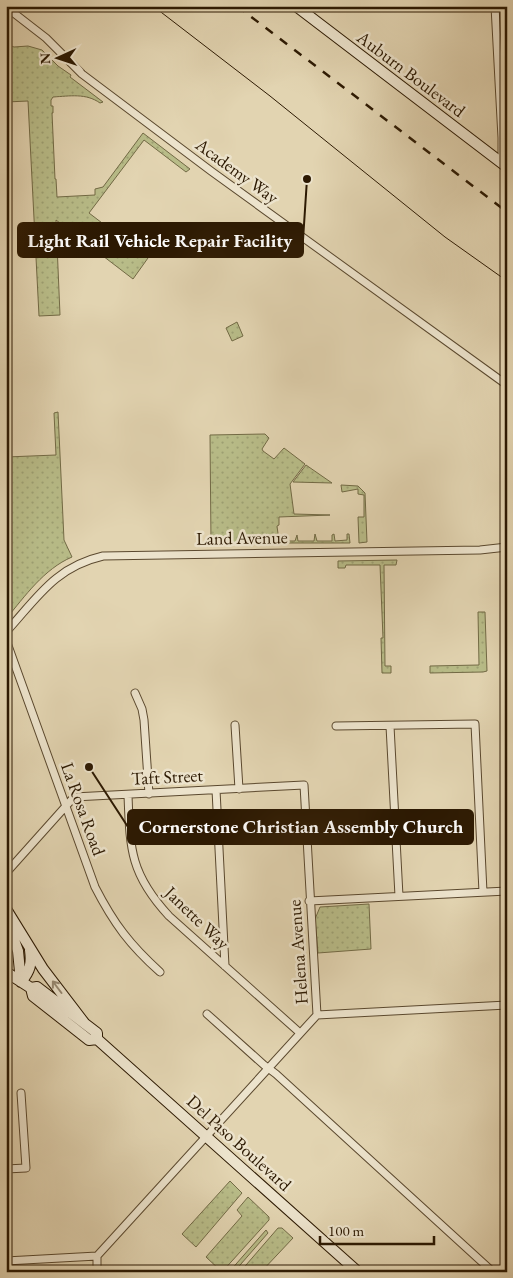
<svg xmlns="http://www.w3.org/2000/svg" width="513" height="1278" font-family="'EB Garamond',serif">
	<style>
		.grass { fill: url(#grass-dots); stroke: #726a45 }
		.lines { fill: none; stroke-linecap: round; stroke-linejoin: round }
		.street-casing { stroke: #5a482e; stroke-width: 9 }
		.secondary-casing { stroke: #2c1902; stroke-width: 12 }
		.street { stroke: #ece3cc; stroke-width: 7 }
		.secondary { stroke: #ece3cc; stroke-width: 10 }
		.tram { stroke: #2c1902; stroke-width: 1 }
		.rail { stroke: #2c1902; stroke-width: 2.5; stroke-dasharray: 9 9; stroke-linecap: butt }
		.oneway { stroke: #968871 }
		.labels { text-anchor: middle; stroke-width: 5; stroke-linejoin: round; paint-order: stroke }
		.street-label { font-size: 18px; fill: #2c1902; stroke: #ece3cc }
		.leader { fill: none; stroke: #2c1902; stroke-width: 2 }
		.callout-dot { fill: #2c1902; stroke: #ece3cc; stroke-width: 2 }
		.callout { fill: #2c1902; stroke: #2c1902; stroke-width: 2 }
		.callout-label { font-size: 19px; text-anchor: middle; font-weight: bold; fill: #fff }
	</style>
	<defs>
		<pattern id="grass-dots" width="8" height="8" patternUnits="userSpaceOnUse" patternTransform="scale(1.25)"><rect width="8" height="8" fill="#b8bc88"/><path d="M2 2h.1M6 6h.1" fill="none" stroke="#9ea174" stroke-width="1.8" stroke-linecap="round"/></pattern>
	</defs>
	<rect width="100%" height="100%" fill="#e2d4b1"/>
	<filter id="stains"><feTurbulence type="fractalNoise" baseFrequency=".004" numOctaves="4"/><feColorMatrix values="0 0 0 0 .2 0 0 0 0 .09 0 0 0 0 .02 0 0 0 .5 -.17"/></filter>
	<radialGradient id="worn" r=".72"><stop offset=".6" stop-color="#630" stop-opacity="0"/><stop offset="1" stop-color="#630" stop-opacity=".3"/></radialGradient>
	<path class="grass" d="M6,44L14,47L28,46L42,50L58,66L71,75L70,77L103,102L100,103C86,93 70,96 53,97L51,100V106H53V113H52L55,179H56L57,197L95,195V189L103,187L143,133L190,169L186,172L144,140L89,213L148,258L133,279L56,220L60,315L39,316L28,101L6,102Z
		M237,322L243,336L232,341L226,328Z
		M58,412L64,540L72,557C44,569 25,596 6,619V457L56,455L54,413Z
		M265,434L269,438L262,449L263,451L274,459L284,448L305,464L290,484L294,514L330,515L279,517V525L277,526L279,541H295L297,535L298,541H314L315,534L317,541H332V535L334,534L335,541L347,540V534H349L350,543H211L210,435Z
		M306,465L332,483L293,482Z
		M341,485L358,486L365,493L367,542L359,543L358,517H364V495L358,494V489L342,492Z
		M397,560L396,565H384L385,666H391V673H382L381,638H383L380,565H346L345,568H338V561Z
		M478,612H485L487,671L483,672L430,673V666L479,665Z
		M369,904L371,949L318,953L315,919L320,907Z
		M230,1181L242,1193L196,1247L182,1234Z
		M248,1197L269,1217V1220L222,1272L206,1257L242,1216L237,1210Z
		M278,1228H282L293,1238L261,1272H240Z
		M266,1230L268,1233L234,1272H229Z"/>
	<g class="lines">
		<g class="street-casing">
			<path id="street" d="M495,6L502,138V163
				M6,7L46,38L82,74L211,171L507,385
				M6,632C37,598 55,567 103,556L480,550L507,547
				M6,640L95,887C114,924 130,945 160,972
				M135,693L142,709L144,720L149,794
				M235,725L239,789
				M336,726L475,724L483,892
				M390,726L399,896
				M216,790L225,966
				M128,795C130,849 130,874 169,916L300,1033
				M6,873L74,797L304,785L317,1015L97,1256V1272
				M309,901L507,891
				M207,1014L264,1065L276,1074L493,1272
				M317,1015L507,1005
				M6,1169L26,1168L21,1093
				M6,1261L97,1256"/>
		</g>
		<g class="secondary-casing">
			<path id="secondary" d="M296,6L507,167
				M6,909L43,969L85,1024
				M6,918L18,951L21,982
				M6,972L31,988L37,987L97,1033V1039
				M21,982C30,971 32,964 30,950
				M31,988L33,996L89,1040L97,1039
				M97,1039L358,1272"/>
		</g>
		<use href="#street" class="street"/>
		<use href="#secondary" class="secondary"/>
		<path class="tram" d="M153,6L270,96L445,237L507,281"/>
		<path class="rail" d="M237,6L507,212"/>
	</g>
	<defs><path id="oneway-shaft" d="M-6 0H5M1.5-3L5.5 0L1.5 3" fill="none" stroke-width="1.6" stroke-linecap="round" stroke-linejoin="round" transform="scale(1.25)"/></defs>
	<use class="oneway" href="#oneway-shaft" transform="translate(57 987) rotate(-127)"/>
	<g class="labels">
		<g class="street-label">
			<text transform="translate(411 74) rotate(37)" y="6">Auburn Boulevard</text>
			<text transform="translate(237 171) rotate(36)" y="6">Academy Way</text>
			<text transform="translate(242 538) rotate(-1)" y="6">Land Avenue</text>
			<text transform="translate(167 777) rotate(-3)" y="6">Taft Street</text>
			<text transform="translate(83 809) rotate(70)" y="6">La Rosa Road</text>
			<text transform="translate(197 918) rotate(44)" y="6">Janette Way</text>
			<text transform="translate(298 952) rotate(-94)" y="6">Helena Avenue</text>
			<text transform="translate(239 1143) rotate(42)" y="6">Del Paso Boulevard</text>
		</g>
	</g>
	<path class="leader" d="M307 179L303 240M89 767L128 827"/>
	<g class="callout-dot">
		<circle cx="307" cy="179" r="5"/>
		<circle cx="89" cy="767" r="5"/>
	</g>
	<g class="callout">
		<rect x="18" y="223" width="285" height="34" rx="5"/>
		<rect x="128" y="810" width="345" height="34" rx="5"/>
	</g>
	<g class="callout-label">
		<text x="160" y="247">Light Rail Vehicle Repair Facility</text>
		<text x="301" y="833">Cornerstone Christian Assembly Church</text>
	</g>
	<rect width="513" height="1278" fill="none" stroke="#e2d4b1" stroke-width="25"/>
	<rect x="8" y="8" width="498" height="1263" fill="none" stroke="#2c1902" stroke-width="2.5"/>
	<rect x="12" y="12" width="488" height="1253" fill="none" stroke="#2c1902"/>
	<g transform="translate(58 58) rotate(267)" stroke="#ece3cc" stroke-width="4" paint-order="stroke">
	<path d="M0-4L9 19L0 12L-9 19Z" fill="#2c1902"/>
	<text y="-8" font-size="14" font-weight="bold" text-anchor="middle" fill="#2c1902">N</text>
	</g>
	<path d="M320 1236v8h114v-8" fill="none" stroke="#2c1902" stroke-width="2.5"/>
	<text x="328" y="1236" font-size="15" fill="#2c1902" stroke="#ece3cc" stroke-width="4" paint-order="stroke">100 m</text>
	<rect width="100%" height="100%" filter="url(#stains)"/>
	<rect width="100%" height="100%" fill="url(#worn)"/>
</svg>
